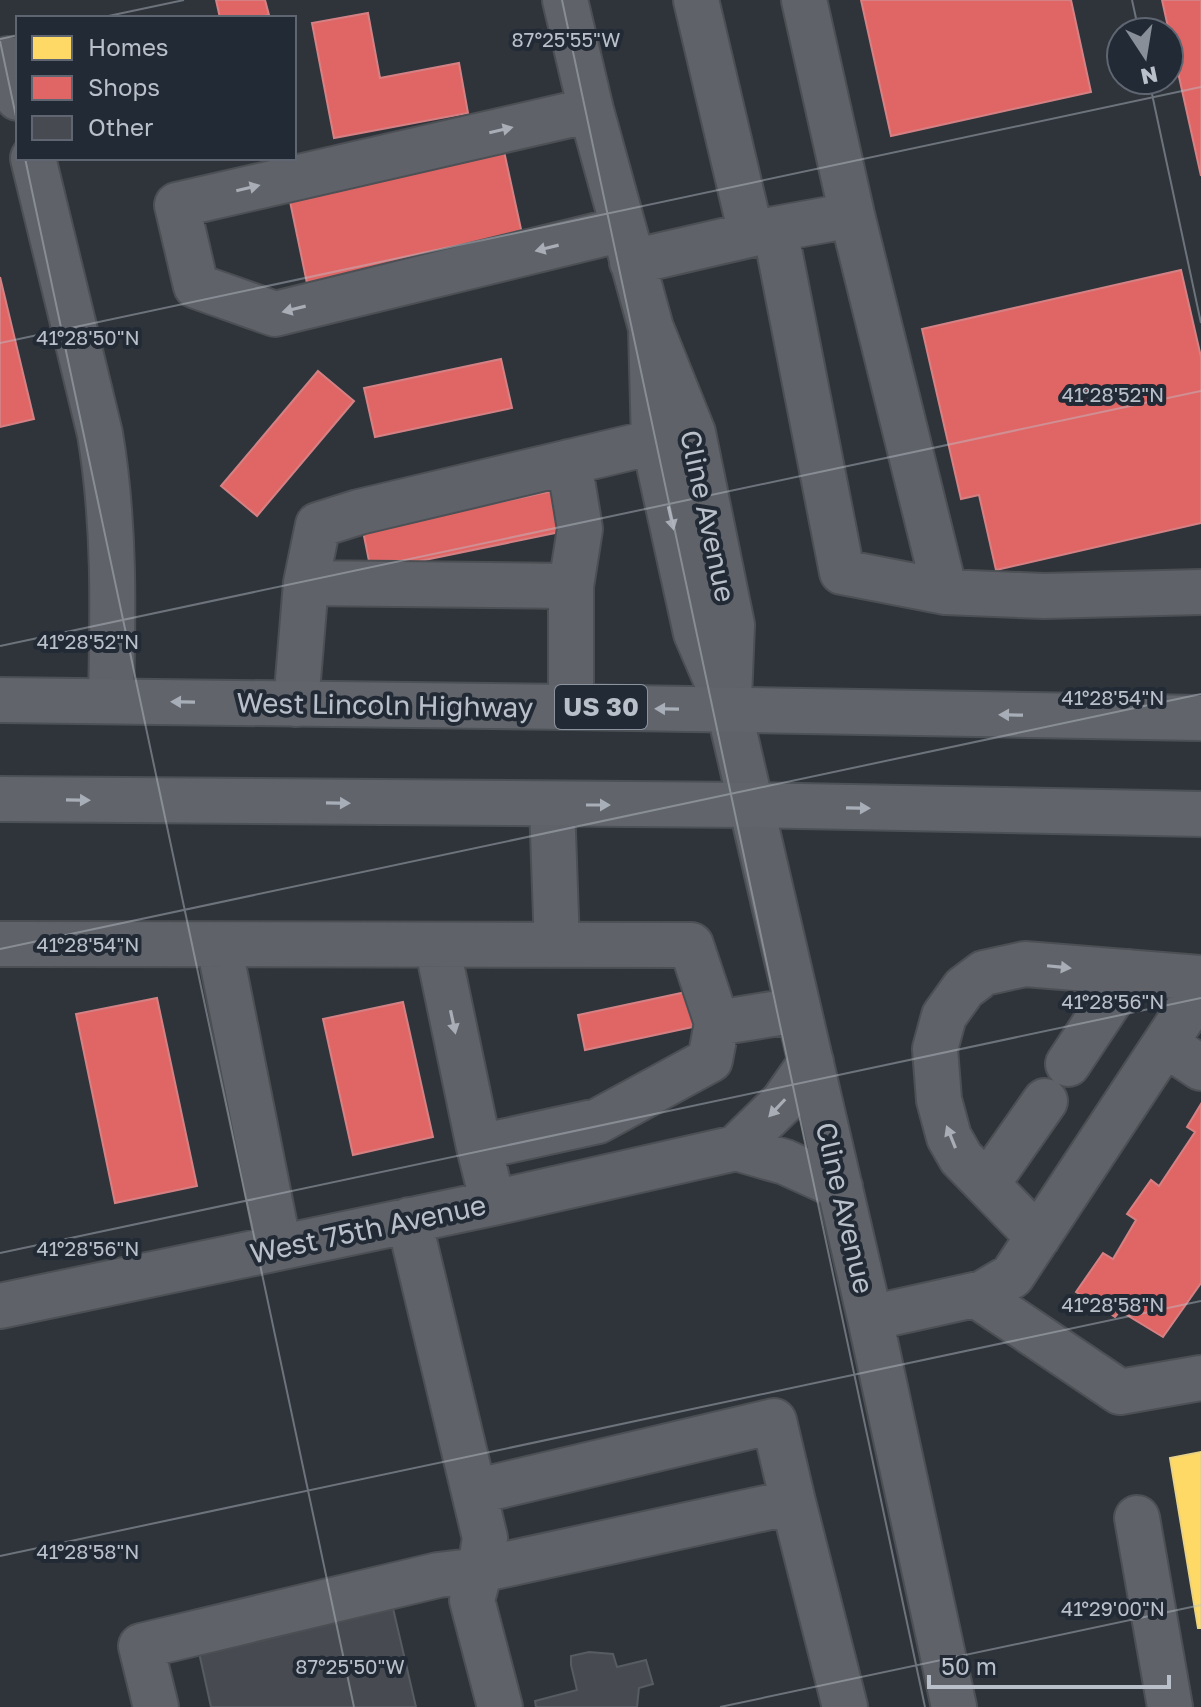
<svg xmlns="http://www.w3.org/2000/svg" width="1201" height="1707" font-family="'Golos Text',sans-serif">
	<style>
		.homes { fill: #ffd966; stroke: #ead284; stroke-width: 2 }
		.shops { fill: #e06666; stroke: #d58184; stroke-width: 2 }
		.building { fill: #474b51; stroke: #575b62; stroke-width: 2 }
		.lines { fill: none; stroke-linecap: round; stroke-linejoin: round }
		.minor-casing { stroke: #4c5055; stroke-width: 48 }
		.major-casing { stroke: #4c5057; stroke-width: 48 }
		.minor { stroke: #5f6268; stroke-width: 44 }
		.major { stroke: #61656b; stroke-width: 44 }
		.oneway { fill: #a8adb6 }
		.oneway2 { fill: #a8aeb7 }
		.ticks { fill: none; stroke: #bac0ca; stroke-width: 2; stroke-opacity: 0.45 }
		.labels { text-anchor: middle; stroke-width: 8; stroke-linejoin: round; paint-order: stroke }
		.shield { fill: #222a35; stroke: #8c939d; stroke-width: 2 }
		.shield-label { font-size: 26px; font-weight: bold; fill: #bac0ca }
		.street-label { font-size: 28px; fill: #bac0ca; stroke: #222a35 }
		.ticks-label { font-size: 20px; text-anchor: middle; fill: #bac0ca; stroke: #222a35; stroke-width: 8; stroke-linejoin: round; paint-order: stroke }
	</style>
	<rect width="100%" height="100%" fill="#2f343b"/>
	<path class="homes" d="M1201,1452V1628H1198L1170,1458Z"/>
	<path class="shops" d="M216,0H265L269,15L253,18H220Z
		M861,0H1071L1091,92L891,136Z
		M1162,0H1201V176Z
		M368,13L380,78L459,63L468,113L334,138L312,23Z
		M502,142L524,243L308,288L287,187Z
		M1181,270L1201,357V523L996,570L979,495L961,499L922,329Z
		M0,277L34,419L0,427Z
		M501,359L512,408L375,437L364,388Z
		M318,371L354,401L257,516L221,486Z
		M562,489L570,530L371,571L363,531Z
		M700,989L707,1024L585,1050L578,1015Z
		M157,998L197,1186L115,1203L76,1014Z
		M403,1002L433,1137L353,1155L323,1019Z
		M1201,1104V1283L1163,1337L1120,1311L1115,1317L1076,1292L1103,1253L1113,1259L1136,1220L1127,1214L1151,1180L1159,1186L1195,1132L1187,1127Z"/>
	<path class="building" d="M392,1604L416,1707H211L198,1648Z
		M589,1652L613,1654L617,1667L646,1660L653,1684L639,1688L637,1707H536L535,1701L577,1690L571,1665V1656Z"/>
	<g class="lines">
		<g class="minor-casing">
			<path id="minor" d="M565,0L591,110L651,328L693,433L732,625L729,698
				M696,0L751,234
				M8,59L18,98
				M591,110L177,205L196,286L275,314L623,229
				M33,158L100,434C115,523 113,612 111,701
				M852,215L945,592
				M775,229L842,572L945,592L1044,596L1201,592
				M632,262L775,229L852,215L804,0
				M651,328L654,442L696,633L729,710L870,1318L954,1707
				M569,462L580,529L571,586V707
				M306,583L571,586
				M296,704L306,583L318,525L359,512L654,442
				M552,805L557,945
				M0,944L691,945L717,1023L710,1060L598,1121L479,1147L493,1203
				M219,945L279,1247
				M437,945L479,1147
				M717,1023L797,1010
				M1165,1044L1201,1068
				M1068,1064L1129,972
				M736,1148L783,1102L811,1062
				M987,1184L1045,1101
				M409,1220L485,1538L480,1570L793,1502L845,1707
				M1038,1237L961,1158L949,1137L939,1100L935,1049L944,1016L964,988L984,973L1025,964L1201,978
				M976,1295L1120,1392L1201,1378
				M0,1306L493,1203L736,1148L785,1162L840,1187
				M870,1318L983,1293L1012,1276L1201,989
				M474,1492L774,1421L793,1502
				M1137,1518L1170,1707
				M156,1707L141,1646L438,1575L480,1570L472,1600L500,1707"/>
		</g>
		<g class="major-casing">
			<path id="major" d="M0,700L571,707L1201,718
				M0,799L750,805L1201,814"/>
		</g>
		<use href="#minor" class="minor"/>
		<use href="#major" class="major"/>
	</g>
	<defs><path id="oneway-solid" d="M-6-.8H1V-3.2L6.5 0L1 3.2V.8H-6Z" transform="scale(2)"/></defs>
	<g class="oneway">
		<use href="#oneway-solid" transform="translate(501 130) rotate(-13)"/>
		<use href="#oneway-solid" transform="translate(248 188) rotate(-13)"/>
		<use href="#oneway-solid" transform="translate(547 248) rotate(166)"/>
		<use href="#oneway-solid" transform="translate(294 309) rotate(166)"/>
		<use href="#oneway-solid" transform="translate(671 518) rotate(77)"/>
		<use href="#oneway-solid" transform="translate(1059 967) rotate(6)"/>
		<use href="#oneway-solid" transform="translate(453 1022) rotate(78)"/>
		<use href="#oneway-solid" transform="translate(777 1108) rotate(133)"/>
		<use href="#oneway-solid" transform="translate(951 1137) rotate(-112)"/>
	</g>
	<g class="oneway2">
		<use href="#oneway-solid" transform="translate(183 702) rotate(-179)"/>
		<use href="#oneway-solid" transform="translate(667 709) rotate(-179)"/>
		<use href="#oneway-solid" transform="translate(1011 715) rotate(-179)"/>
		<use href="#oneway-solid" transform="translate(78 800) rotate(1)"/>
		<use href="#oneway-solid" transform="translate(338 803) rotate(1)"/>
		<use href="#oneway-solid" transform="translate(598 805)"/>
		<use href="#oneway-solid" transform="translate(858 808) rotate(1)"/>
	</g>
	<path class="ticks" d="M562,0L925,1707M1132,0L1139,32M99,18L184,0M0,39L18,35M0,41L18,126M1149,80L1201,323M25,158L354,1707M0,343L1201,87M0,646L1201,391M0,949L1201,694M0,1253L1201,998M0,1556L1201,1301M720,1707L1201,1605"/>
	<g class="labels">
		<rect class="shield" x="555" y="685" width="92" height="44" rx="6"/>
		<g class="shield-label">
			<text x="601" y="716">US 30</text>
		</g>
		<g class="street-label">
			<text transform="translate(708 516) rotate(78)" y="10">Cline Avenue</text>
			<text transform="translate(385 705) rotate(1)" y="10">West Lincoln Highway</text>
			<text transform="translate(845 1208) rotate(77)" y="10">Cline Avenue</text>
			<text transform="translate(368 1229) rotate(-12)" y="10">West 75th Avenue</text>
		</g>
	</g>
	<g class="ticks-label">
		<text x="566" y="47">87°25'55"W</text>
		<text x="88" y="345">41°28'50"N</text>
		<text x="1113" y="402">41°28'52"N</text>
		<text x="88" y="649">41°28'52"N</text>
		<text x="1113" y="705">41°28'54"N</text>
		<text x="88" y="952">41°28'54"N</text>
		<text x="1113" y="1009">41°28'56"N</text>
		<text x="88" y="1256">41°28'56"N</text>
		<text x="1113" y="1312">41°28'58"N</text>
		<text x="88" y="1559">41°28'58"N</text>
		<text x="1113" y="1616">41°29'00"N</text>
		<text x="350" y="1674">87°25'50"W</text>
	</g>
	<rect x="16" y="16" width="280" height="144" fill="#222a35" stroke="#5f6671" stroke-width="2"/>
	<rect x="32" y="36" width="40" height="24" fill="#ffd966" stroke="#5f6671" stroke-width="2"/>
	<text x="88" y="56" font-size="24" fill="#bac0ca">Homes</text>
	<rect x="32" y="76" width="40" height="24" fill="#e06666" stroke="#5f6671" stroke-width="2"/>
	<text x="88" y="96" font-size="24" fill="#bac0ca">Shops</text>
	<rect x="32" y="116" width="40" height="24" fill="#474b51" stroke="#5f6671" stroke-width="2"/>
	<text x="88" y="136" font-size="24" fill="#bac0ca">Other</text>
	<g transform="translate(1145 56) rotate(168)"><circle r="38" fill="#222a35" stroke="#5f6671" stroke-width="2"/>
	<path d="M0-6L14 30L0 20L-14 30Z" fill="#898f98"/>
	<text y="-12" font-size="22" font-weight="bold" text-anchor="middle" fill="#bac0ca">N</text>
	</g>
	<path d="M929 1675v12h240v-12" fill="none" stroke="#bac0ca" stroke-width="4"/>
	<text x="941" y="1675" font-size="24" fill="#bac0ca" stroke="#222a35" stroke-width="6" paint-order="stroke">50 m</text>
</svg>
